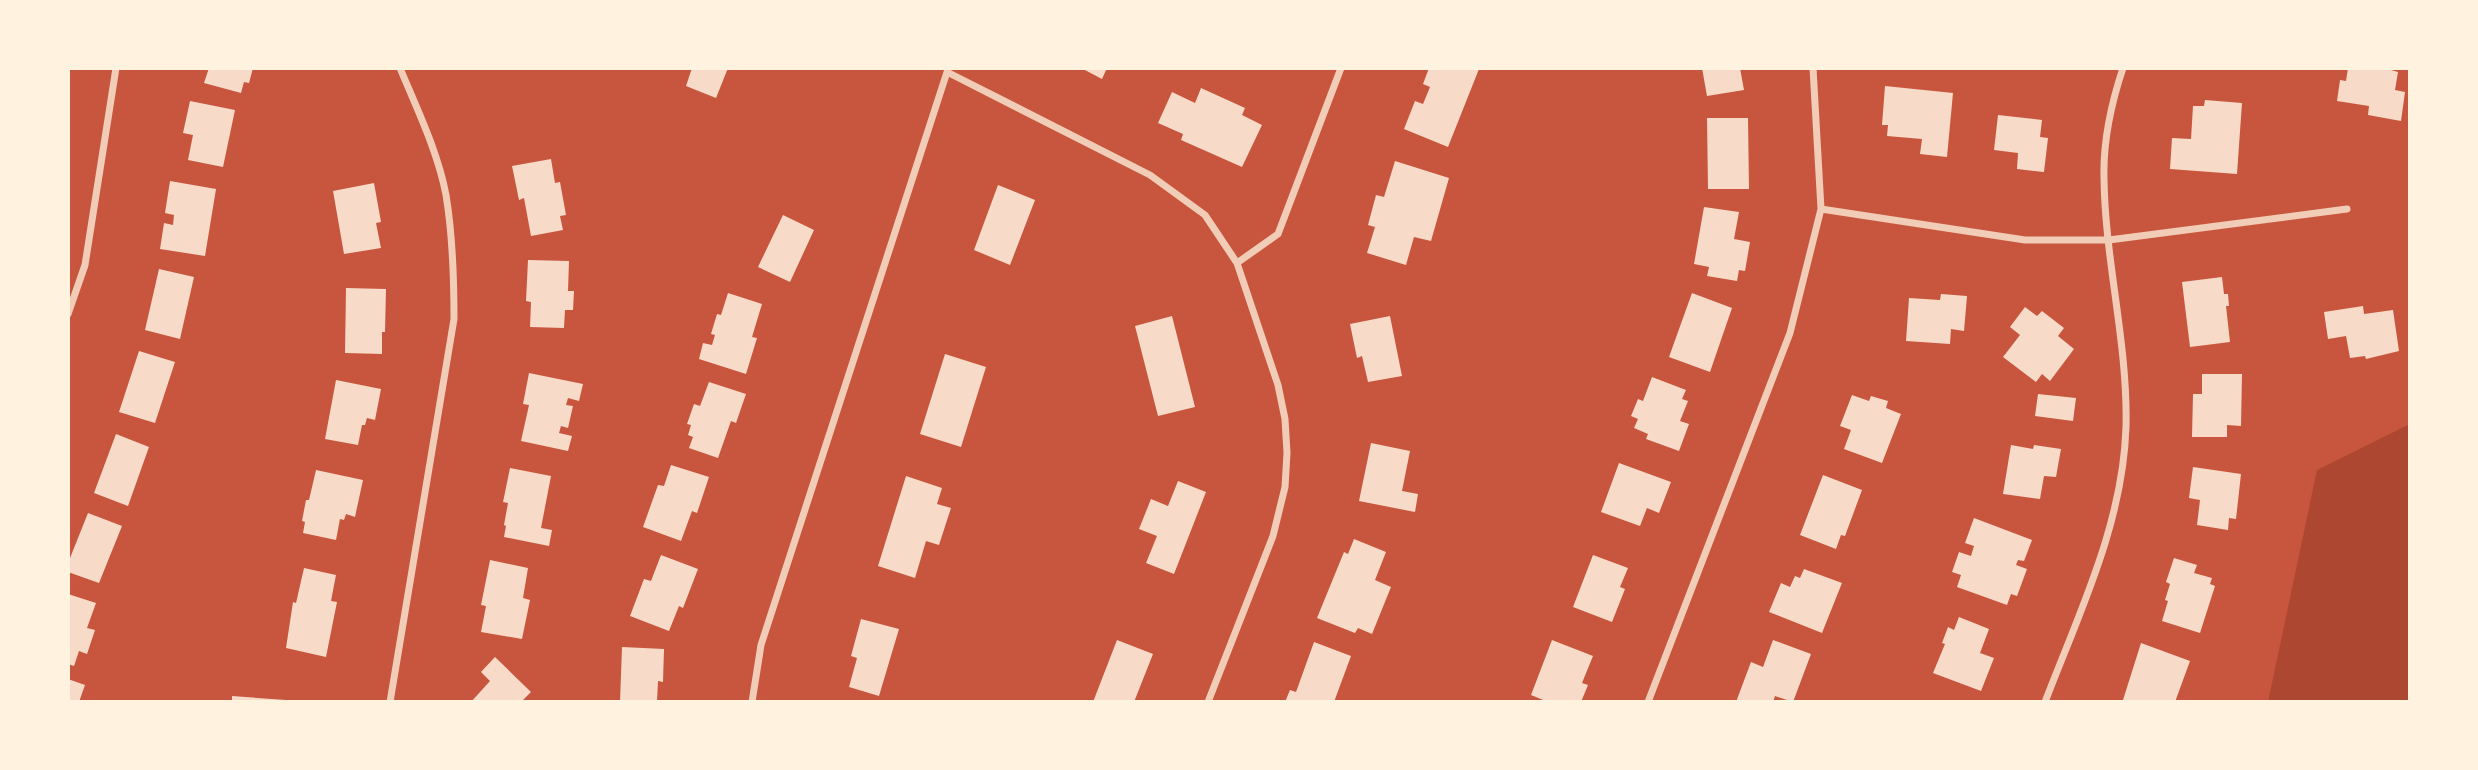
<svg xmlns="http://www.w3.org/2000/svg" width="2478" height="770" font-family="'Sofia Sans Condensed',sans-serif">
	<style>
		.green { fill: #ae4732 }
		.building { fill: #f7dbc8 }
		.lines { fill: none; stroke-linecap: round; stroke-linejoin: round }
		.minor { stroke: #f1ccb7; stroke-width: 7 }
	</style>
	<rect width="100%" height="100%" fill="#c8553d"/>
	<path class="green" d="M2410,424V702H2268L2317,470Z"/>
	<path class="building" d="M209,68H253L249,83L244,82L241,93L204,83Z
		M692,68H728L716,98L686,86Z
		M1081,68H1107L1102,79Z
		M1429,68L1479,69L1448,147L1404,129L1415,101L1423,104L1430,87L1423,84Z
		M1702,68H1740L1744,90L1707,96Z
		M2348,68H2384L2398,72L2395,90L2405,92L2401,121L2368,115L2369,106L2337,101L2340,80L2346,81Z
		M1885,86L1953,93L1947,157L1920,154L1922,139L1887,136L1888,125H1882Z
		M1201,88L1245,108L1242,115L1262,125L1242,167L1181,140L1183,134L1158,123L1172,92L1195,103Z
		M2205,100L2242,103L2237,174L2170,169L2172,138L2191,139L2193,106H2204Z
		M190,101L235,110L223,167L188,160L193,135L183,133Z
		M1998,115L2042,120L2040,137L2048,138L2044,172L2017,169L2018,153L1994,150Z
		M1707,118H1748L1749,189H1708Z
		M551,159L555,183L560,182L566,215L560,216L563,230L531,236L524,198L519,200L512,166Z
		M1395,161L1449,178L1431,241L1414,237L1406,265L1367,253L1375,227L1368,225L1376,195L1384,197Z
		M170,181L216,189L205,256L160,249L164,223L173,225L174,215L165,213Z
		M374,183L381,222L376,223L381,248L344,254L333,191Z
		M998,185L1035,200L1010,265L974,250Z
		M1704,207L1739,212L1734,239L1750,242L1745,271L1739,270L1737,281L1707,276L1709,267L1694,264Z
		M783,215L814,230L790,282L758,267Z
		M528,260L569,261L568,291H574L573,310H565L564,328L530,327L531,302L526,301Z
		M159,269L194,277L180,339L145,330Z
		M2222,277L2224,294H2228L2229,306H2226L2230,342L2190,347L2182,282Z
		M346,288L386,289L385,332H382V354L345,353Z
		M728,293L762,304L752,337L757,338L746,374L699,359L703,343L712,345L715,335L711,334L717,314L721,315Z
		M1692,293L1732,308L1710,372L1669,357Z
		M1941,294L1967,296L1964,331L1951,329L1950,344L1906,341L1909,298L1940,300Z
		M2363,306L2364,314L2393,310L2399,351L2366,359L2365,356L2350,358L2346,336L2328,339L2324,312Z
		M2025,307L2037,316L2042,311L2064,328L2058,336L2074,349L2050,381L2042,374L2036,382L2003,357L2020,335L2010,327Z
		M1172,316L1195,407L1158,416L1135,326Z
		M1390,316L1402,376L1368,382L1362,356L1357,358L1350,324Z
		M139,351L175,362L155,423L119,412Z
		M945,354L986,367L961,447L920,434Z
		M529,373L583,384L579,401L568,398L566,405L573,406L568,428L561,426L559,433L572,436L568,451L521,441L529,405L523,404Z
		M2202,374H2242L2241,426L2227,425V437H2192L2193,394H2202Z
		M1652,377L1686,390L1682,399L1688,401L1680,421L1689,424L1679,451L1646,439L1648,434L1634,428L1638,419L1631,416L1638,399L1643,401Z
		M336,380L381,389L375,420L367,418L365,425H362L358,445L325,439Z
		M709,382L746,394L736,423L731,421L718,458L689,448L693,437L688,435L691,425L687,424L694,404L700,406Z
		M2038,394L2076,398L2073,421L2035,416Z
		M1852,395L1869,401L1871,396L1888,401L1886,408L1901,414L1882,463L1844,449L1851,430L1840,426Z
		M116,434L149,447L128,506L94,493Z
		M1371,443L1410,451L1402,491L1418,494L1415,512L1359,501Z
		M2011,445L2033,449L2034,445L2061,449L2056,477L2044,476L2040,499L2003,494Z
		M1619,463L1671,482L1659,513L1647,508L1640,526L1601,512Z
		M671,465L709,477L697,513L692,511L681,541L643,527L658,485L664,486Z
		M2193,467L2241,474L2236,519L2229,518L2228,530L2197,525L2200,500L2189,498Z
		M510,468L551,476L541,528L552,530L549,546L504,537L506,526L504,525L508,503L503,502Z
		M316,470L363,480L355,517L346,514L344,520L340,519L336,540L303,533L305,522L302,521L306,500H309Z
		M1823,475L1862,490L1845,536L1841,535L1836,549L1800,535Z
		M906,476L942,488L937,504L951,508L939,545L926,541L915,578L878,566Z
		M1178,481L1206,492L1174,574L1146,563L1157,536L1139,529L1151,499L1168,506Z
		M88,513L122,526L99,583L68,572V563Z
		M1974,518L2032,540L2024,561L2018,560L2016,565L2027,569L2017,596L2011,594L2007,605L1957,587L1961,575L1952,572L1959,552L1971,556L1974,546L1965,543Z
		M1354,539L1386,552L1375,580L1391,587L1372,634L1358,628L1355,633L1317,618L1344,552L1348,554Z
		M661,555L698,569L683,608L679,606L669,631L630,616L644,579L651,581Z
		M1593,555L1628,568L1620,587L1625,589L1612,622L1573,607Z
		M2174,558L2197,565L2194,573L2212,578L2210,584L2215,586L2200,633L2162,621L2168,601L2165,600L2170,584L2166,582Z
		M490,560L528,568L523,598L530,600L522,639L481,632L486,606L481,605Z
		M304,568L336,575L331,601L337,602L326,657L286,648L293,602L296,603Z
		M1804,569L1842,583L1822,633L1769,612L1781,583L1790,587L1795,576L1800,578Z
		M68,594L96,603L87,628L95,630L87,654L79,651L74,666L68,664Z
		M1959,617L1989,629L1980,653L1994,658L1981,691L1933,673L1945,644L1942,643L1948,627L1954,630Z
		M861,619L899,629L879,696L849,687L857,658L851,656Z
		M1117,640L1153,654L1134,702H1093Z
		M1552,640L1593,656L1582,683L1588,685L1581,702H1548L1531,695Z
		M1773,640L1811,654L1793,702L1775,696L1773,702H1736L1751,662L1763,667Z
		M1314,642L1351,656L1334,702H1285L1290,690L1296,692Z
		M2141,643L2190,661L2175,702L2123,700Z
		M622,647L664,649L663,682L658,681L657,702H620Z
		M495,657L531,692L523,700L525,702H471L490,681L481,672Z
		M68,679L85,685L79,702H68Z
		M232,696L286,700V702H232Z"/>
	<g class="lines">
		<path class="minor" d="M947,72L1150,175L1205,215L1237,263L1278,385L1285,419L1287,453L1285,487L1273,536L1208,702
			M1821,209L2025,240H2109L2347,209
			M1237,263L1278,234L1341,68
			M68,314L85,265L116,68
			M390,702L454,319C454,278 453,237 446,195C438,152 417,109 400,68
			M752,702L761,645L948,69
			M1648,702L1790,333L1821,209L1813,68
			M2045,702C2079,613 2123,524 2126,427C2128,343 2105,262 2104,178C2103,141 2111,104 2123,68"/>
	</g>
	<rect width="2478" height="770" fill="none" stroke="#fff3e0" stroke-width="140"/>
</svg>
